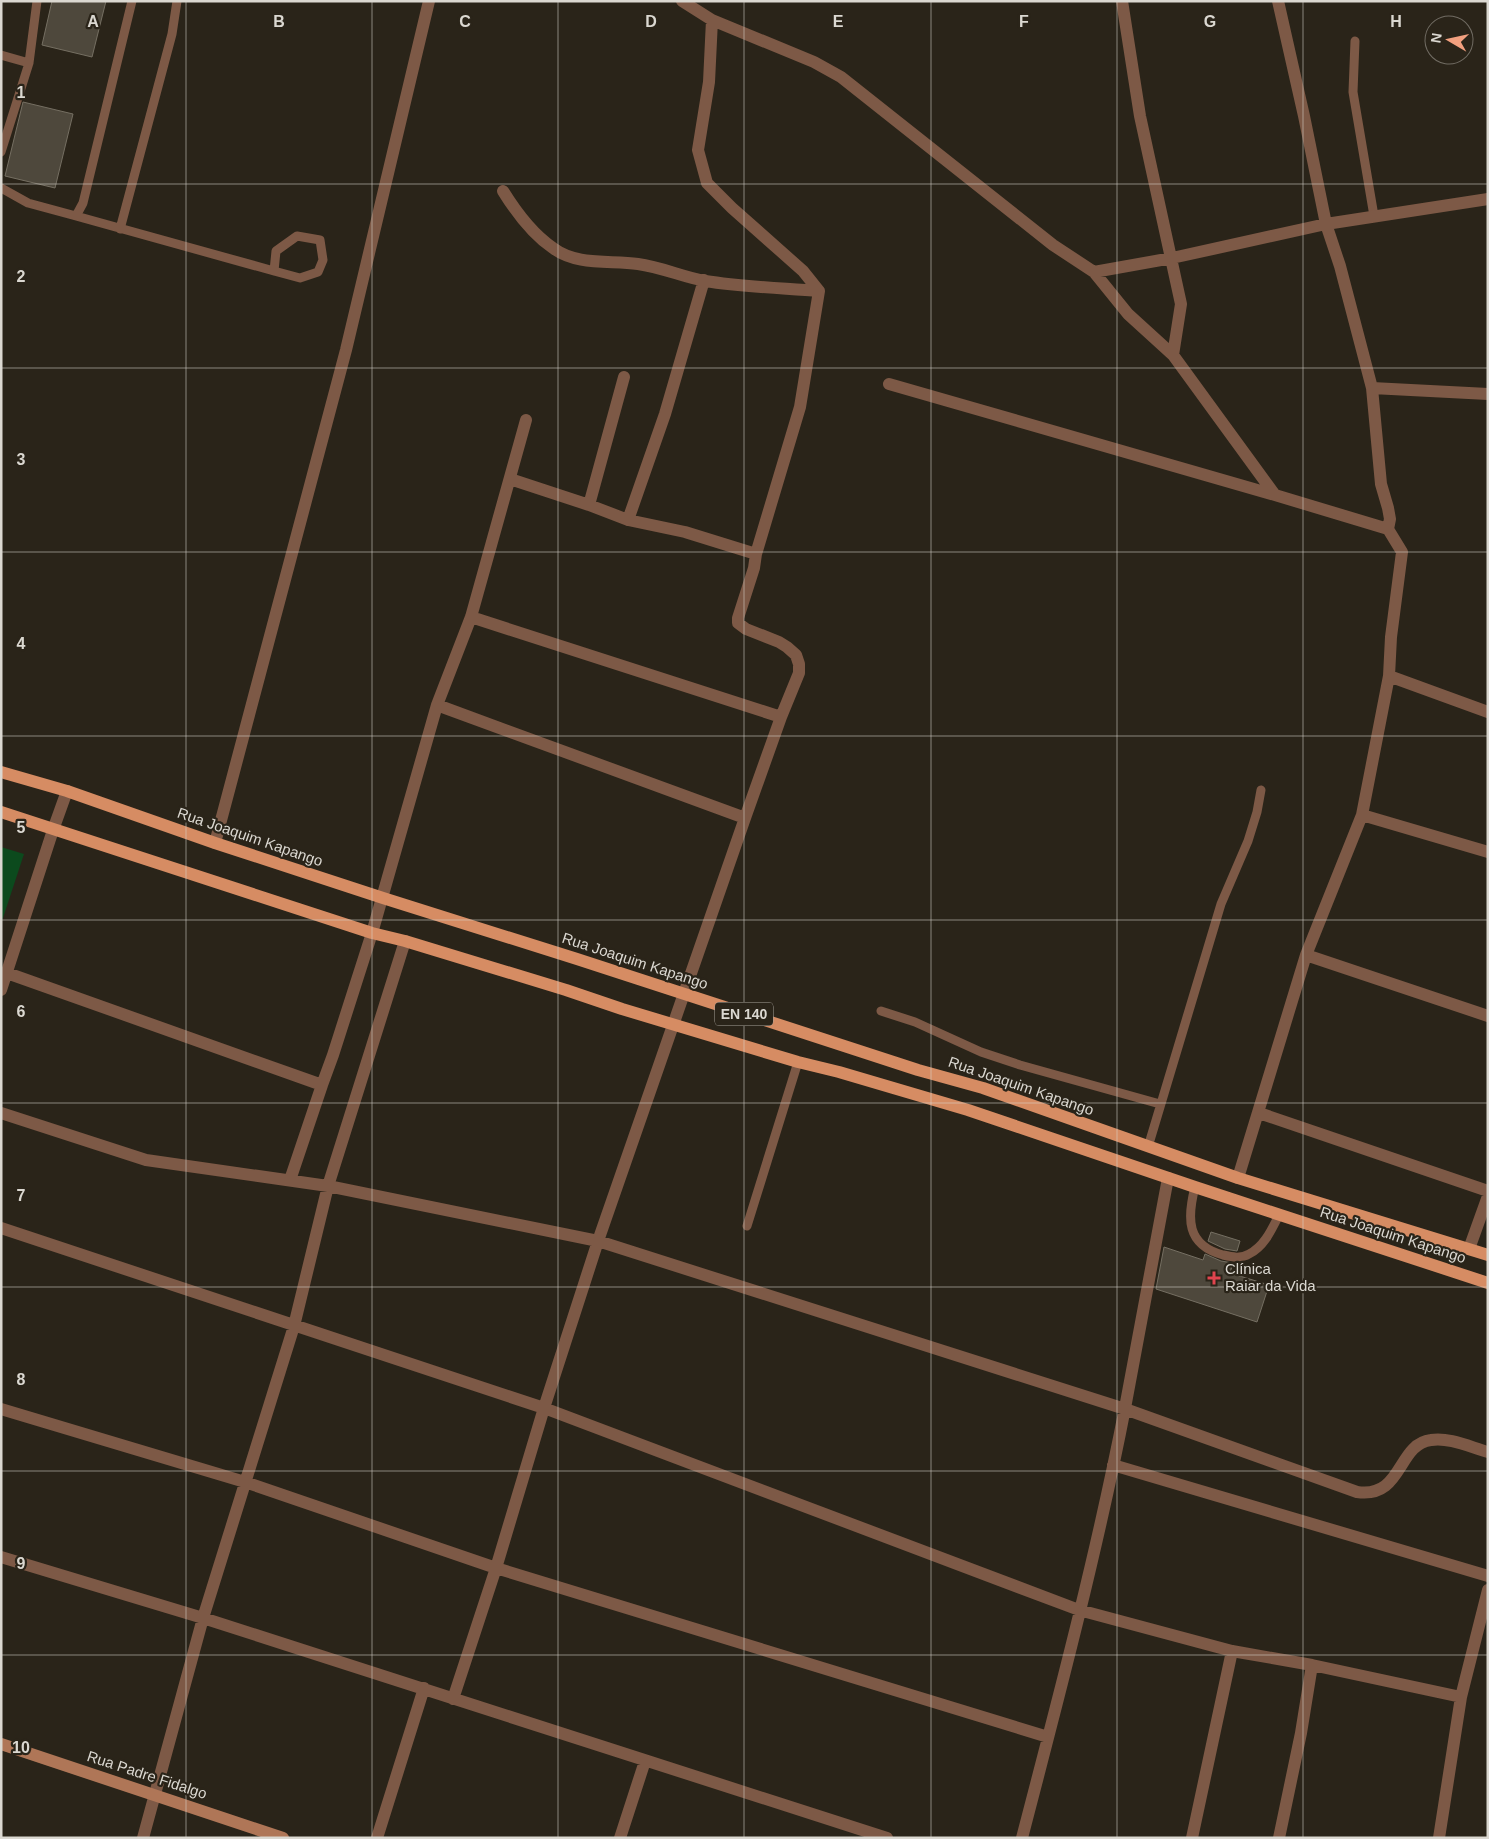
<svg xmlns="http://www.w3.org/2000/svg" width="1489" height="1839" font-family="Helvetica,sans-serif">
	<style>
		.green { fill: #0c4a1d }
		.building { fill: #4e483c; stroke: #756f62 }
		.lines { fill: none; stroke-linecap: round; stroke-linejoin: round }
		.lane { stroke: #7d5946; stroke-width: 9 }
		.street { stroke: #7d5946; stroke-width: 12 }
		.secondary { stroke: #af7657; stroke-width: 12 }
		.primary { stroke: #d68c63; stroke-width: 12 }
		.grid { fill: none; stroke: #dbd8d1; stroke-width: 1; stroke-opacity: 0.55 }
		.health-dot { fill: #e0444e; stroke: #2a2419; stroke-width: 2 }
		.labels { text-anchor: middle; stroke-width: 4.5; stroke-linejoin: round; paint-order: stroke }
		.shield { fill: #2a2419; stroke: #a6a29a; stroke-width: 1 }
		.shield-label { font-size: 14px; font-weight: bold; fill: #dbd8d1 }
		.street-label { font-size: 15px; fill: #dbd8d1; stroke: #2a2419 }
		.poi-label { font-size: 15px; fill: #dbd8d1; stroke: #2a2419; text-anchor: start }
		.grid-label { font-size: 16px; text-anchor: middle; font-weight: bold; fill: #dbd8d1; stroke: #2a2419; stroke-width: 4.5; stroke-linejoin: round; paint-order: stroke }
	</style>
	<rect width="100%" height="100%" fill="#2a2419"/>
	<path class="green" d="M1,847L24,854L1,924Z"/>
	<path class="building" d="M52,1H106L92,57L42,45Z
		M23,102L73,114L55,188L5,176Z
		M1211,1232L1240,1241L1237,1251L1225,1249L1208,1241Z
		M1164,1247L1203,1260L1205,1254L1221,1261L1233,1263L1230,1273L1269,1285L1257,1322L1156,1289Z"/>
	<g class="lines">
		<path class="lane" d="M1355,41L1353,92L1374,216
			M1,55L29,63
			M1,152L29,63L37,1
			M1,188L28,203L76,216L83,203L132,1
			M76,216L274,271L300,278L318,272L323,260L320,240L297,236L276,251L274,271
			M120,229L172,34L177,1
			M881,1011L915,1022L981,1052L1020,1065L1160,1104
			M1148,1147L1221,904L1248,841L1257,812L1261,790
			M1195,1187C1187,1218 1186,1245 1223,1255C1232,1257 1241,1259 1249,1254C1264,1247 1272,1229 1279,1215
			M747,1226L798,1062"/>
		<path class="street" d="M682,1L712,20L814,62L841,77L1053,245L1094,272L1128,314L1173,355L1275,495L1388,529L1402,552L1391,637L1389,676L1362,815L1306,955L1238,1178
			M1122,1L1140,116L1181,304L1173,355
			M1278,1L1304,116L1326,224L1340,266L1372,388L1381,484L1388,508L1390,519L1388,529
			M712,20L709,82L698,150L707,183L732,208L803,271L819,291L800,407L756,554
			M503,191C516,212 532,234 553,248C577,266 610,260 638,264C661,267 683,277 705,281C743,287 781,288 819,291
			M1094,272L1172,258L1326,224L1488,199
			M889,384L1275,495
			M1372,388L1488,394
			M589,505L624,377
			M628,520L665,414L704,280
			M471,617L781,717
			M1389,676L1488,712
			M437,705L745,818
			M1362,815L1488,852
			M215,843L346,350L429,1
			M1306,955L1488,1016
			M7,973L322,1085L333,1055L372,933L437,705L471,617L526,420
			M1,990L53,830L67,791
			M1,1113L146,1160L328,1186L598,1241L1125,1409L1357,1492C1403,1499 1397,1444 1431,1440C1449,1437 1470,1447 1488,1452
			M1259,1113L1488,1191
			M290,1180L322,1085
			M1,1228L544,1408L1079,1610L1232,1651L1312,1665L1461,1697
			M1469,1249L1488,1196
			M1,1409L245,1482L496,1568L1048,1737
			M1113,1465L1488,1576
			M1,1557L203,1618L887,1838
			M453,1699L496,1568L544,1408L598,1241L745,818L781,717L799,673V664L796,655L787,647L779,642L746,629L738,623V618L754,568L756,554L685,532L628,520L589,505L510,479
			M143,1838L203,1618L294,1326L328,1186L405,941
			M377,1838L424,1688
			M620,1838L645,1761
			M1022,1838C1059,1696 1097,1552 1125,1408C1140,1331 1154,1254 1168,1178
			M1192,1838L1232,1651
			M1279,1838L1301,1733L1312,1665
			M1439,1838L1461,1697L1488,1590"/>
		<path class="secondary" d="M1,1744L283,1838"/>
		<path class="primary" d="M1,772L67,791L215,843L383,898L577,959L918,1070L983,1088L1238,1178L1488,1255
			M1,812L372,933L405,941L566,990L622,1009L798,1062L839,1072L968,1110L1195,1187L1488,1283"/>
	</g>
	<path class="grid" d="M186,1V1838M372,1V1838M558,1V1838M744,1V1838M931,1V1838M1117,1V1838M1303,1V1838M1,184H1488M1,368H1488M1,552H1488M1,736H1488M1,920H1488M1,1103H1488M1,1287H1488M1,1471H1488M1,1655H1488"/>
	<path class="health-dot" d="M1211.5 1270.5h5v5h5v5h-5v5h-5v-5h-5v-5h5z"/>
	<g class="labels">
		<rect class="shield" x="715" y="1002.5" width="58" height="23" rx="4"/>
		<g class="shield-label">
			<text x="744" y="1019">EN 140</text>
		</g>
		<g class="street-label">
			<text transform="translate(250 837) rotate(19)" y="5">Rua Joaquim Kapango</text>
			<text transform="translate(635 961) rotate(18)" y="5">Rua Joaquim Kapango</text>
			<text transform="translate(1021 1086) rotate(19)" y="5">Rua Joaquim Kapango</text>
			<text transform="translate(1393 1235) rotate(18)" y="5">Rua Joaquim Kapango</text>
			<text transform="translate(147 1775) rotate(18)" y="5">Rua Padre Fidalgo</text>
		</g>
		<g class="poi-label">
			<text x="1225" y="1274">Clínica<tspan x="1225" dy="17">Raiar da Vida</tspan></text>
		</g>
	</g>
	<g class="grid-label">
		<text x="93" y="27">A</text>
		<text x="279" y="27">B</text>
		<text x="465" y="27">C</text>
		<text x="651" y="27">D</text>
		<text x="838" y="27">E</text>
		<text x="1024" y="27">F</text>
		<text x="1210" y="27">G</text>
		<text x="1396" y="27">H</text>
		<text x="21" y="98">1</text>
		<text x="21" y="282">2</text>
		<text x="21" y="465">3</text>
		<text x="21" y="649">4</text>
		<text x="21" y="833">5</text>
		<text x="21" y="1017">6</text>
		<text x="21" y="1201">7</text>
		<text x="21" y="1385">8</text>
		<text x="21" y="1569">9</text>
		<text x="21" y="1753">10</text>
	</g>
	<rect width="1489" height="1839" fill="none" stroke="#dbd8d1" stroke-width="5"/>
	<g transform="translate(1449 40) rotate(279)"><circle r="24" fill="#2a2419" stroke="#716c63"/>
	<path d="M0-4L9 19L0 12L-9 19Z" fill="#f2a07f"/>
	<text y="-8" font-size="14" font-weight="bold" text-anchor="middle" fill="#dbd8d1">N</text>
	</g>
</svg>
